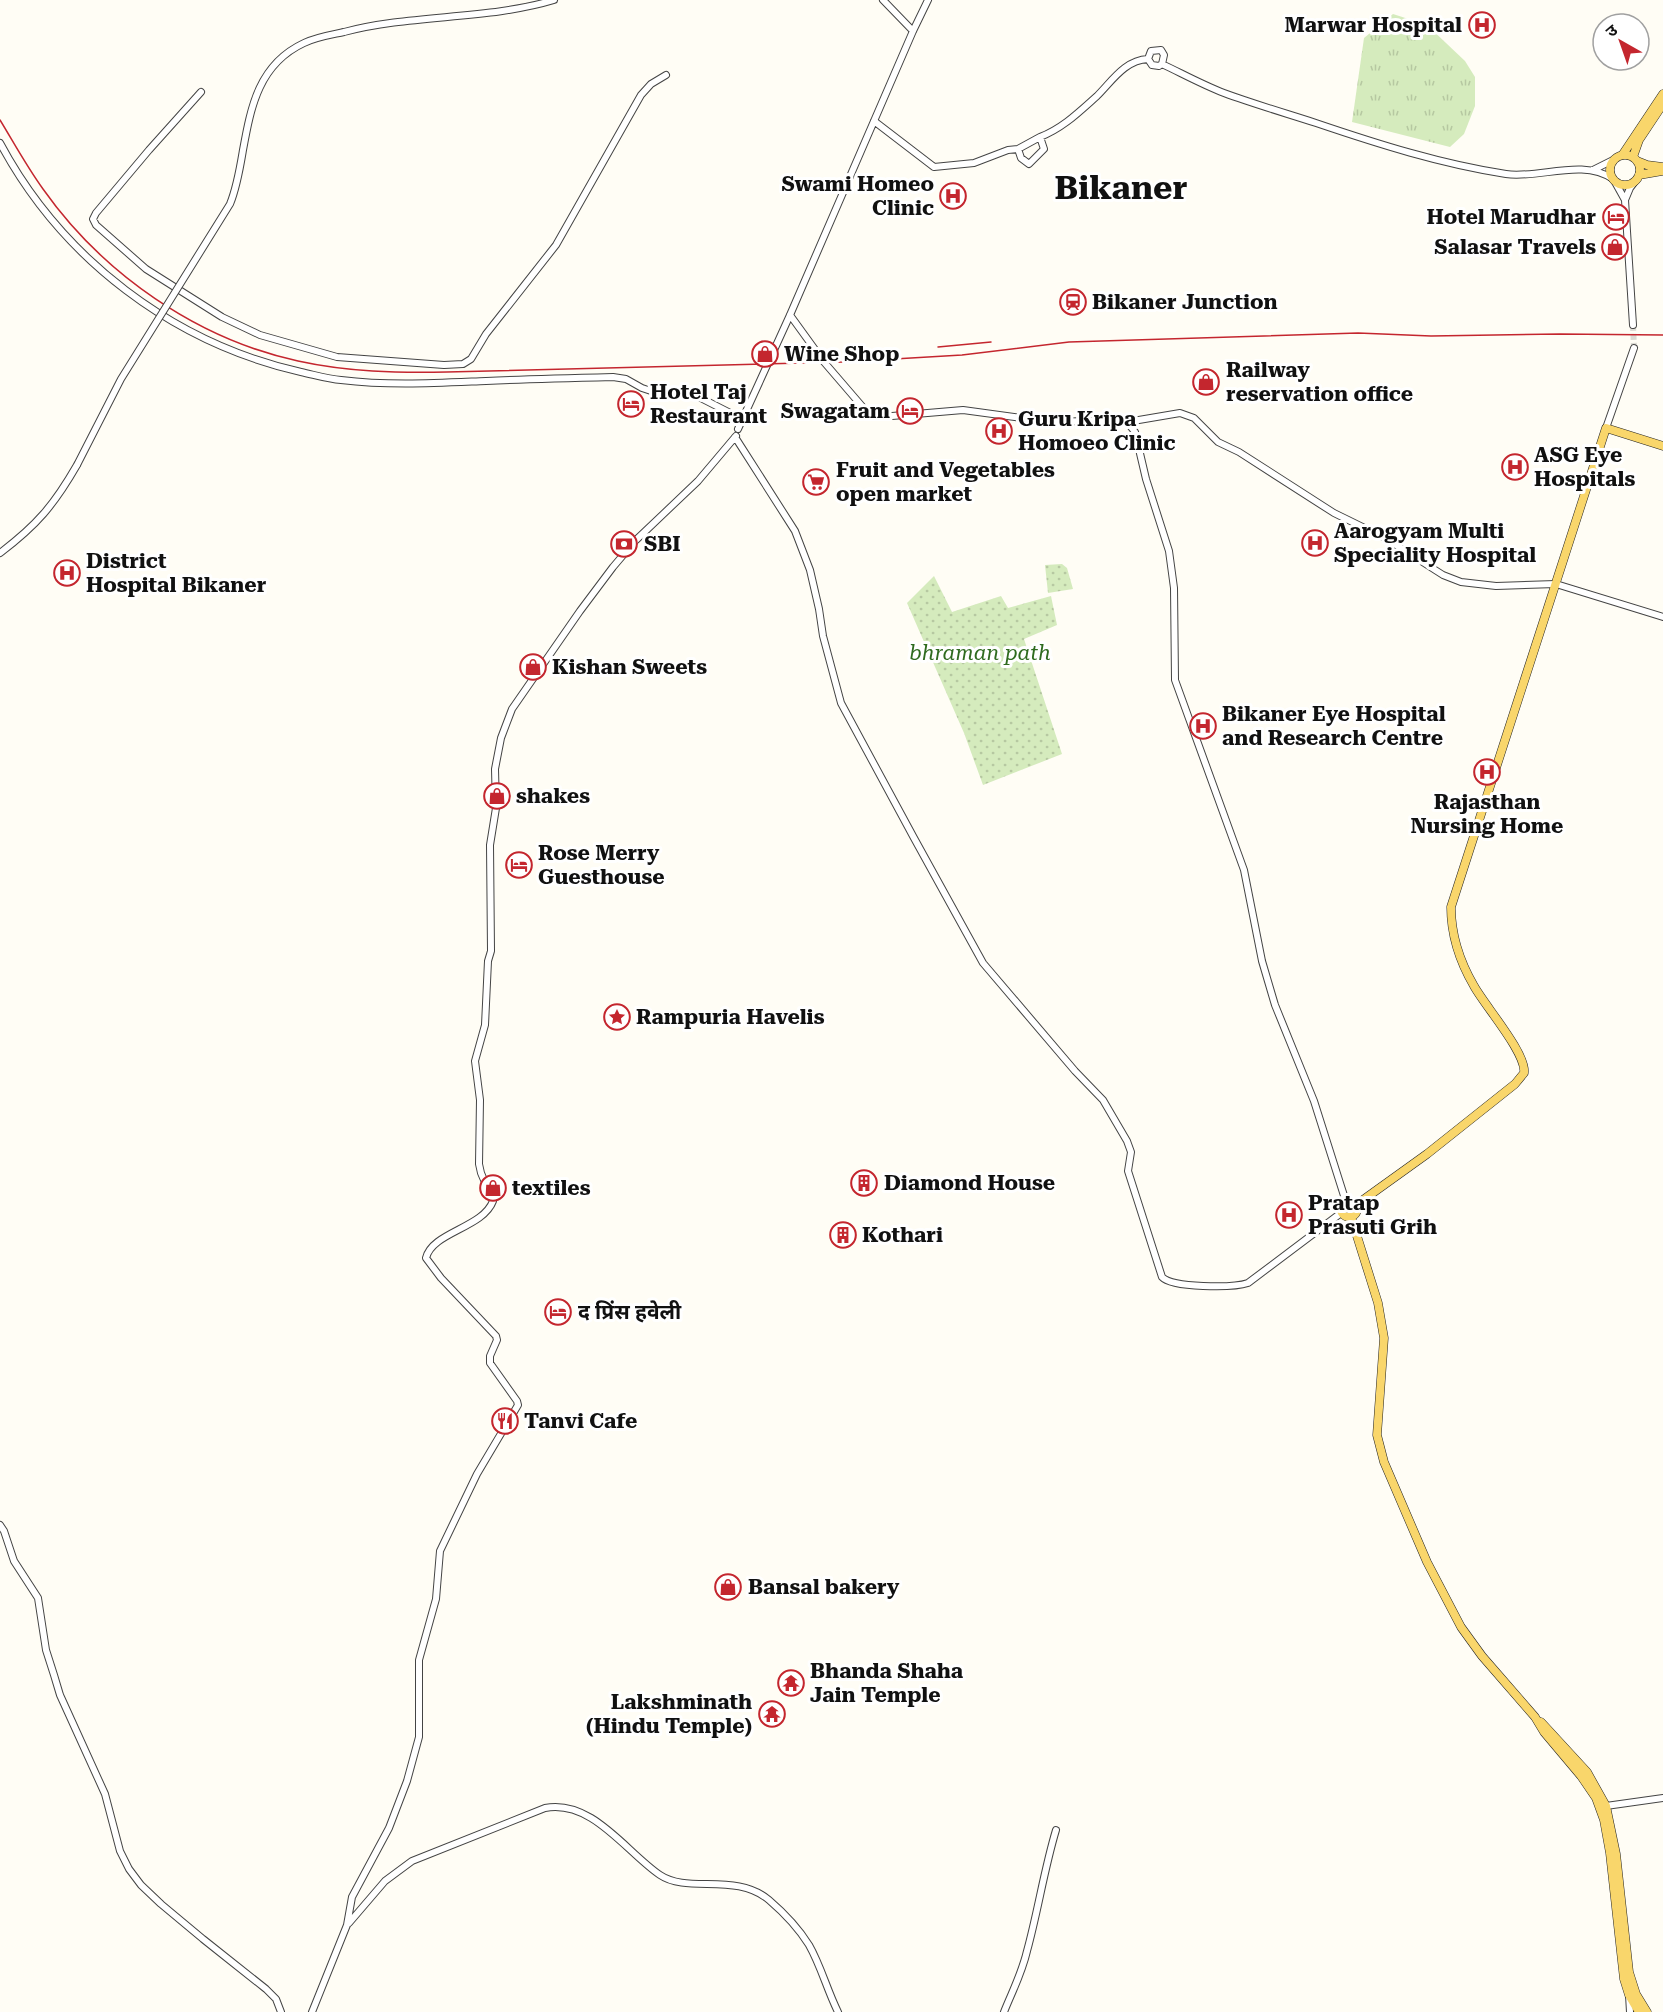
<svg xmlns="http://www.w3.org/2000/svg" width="1663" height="2012" font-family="'Roboto Serif','Noto Sans Devanagari',serif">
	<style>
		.grass { fill: url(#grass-tufts) }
		.park { fill: url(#park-dots) }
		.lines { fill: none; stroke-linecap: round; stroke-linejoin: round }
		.minor-tunnel { stroke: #dbdad3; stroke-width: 6; stroke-dasharray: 6 3; stroke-linecap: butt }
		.minor-casing { stroke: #444; stroke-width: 8 }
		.major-casing { stroke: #222; stroke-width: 9 }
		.minor { stroke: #fff; stroke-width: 6 }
		.major { stroke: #f9d66b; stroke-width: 8 }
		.rail { stroke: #c4262e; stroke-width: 1.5 }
		.minor-bridge-casing { stroke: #444; stroke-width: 8; stroke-linecap: butt }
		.minor-bridge { stroke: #fff; stroke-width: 6 }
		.labels { text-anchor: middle; stroke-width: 6; stroke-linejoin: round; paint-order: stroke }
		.poi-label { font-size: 21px; font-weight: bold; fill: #111; stroke: #fff; text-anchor: start }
		.park-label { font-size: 21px; font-style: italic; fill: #2f6b1f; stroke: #fff }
		.town-label { font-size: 33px; font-weight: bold; fill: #111; stroke: #fff }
	</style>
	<defs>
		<pattern id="grass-tufts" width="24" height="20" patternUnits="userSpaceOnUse" patternTransform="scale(1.5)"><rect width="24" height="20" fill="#d5ebbd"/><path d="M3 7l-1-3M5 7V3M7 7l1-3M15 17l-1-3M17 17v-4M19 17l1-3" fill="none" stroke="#b6c8a1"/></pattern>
		<pattern id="park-dots" width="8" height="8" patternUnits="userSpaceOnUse" patternTransform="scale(1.5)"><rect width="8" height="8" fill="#d5ebbd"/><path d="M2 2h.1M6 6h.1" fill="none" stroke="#b6c8a1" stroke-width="1.8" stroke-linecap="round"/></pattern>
	</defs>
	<rect width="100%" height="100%" fill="#fffdf5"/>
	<path class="grass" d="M1393,14L1427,25L1465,61L1475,77V106L1464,134L1450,147L1352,122L1364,38Z"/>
	<path class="park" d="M1062,564L1067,568L1073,589L1048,593L1045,565Z
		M934,576L952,612L1001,596L1008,608L1051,596L1057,625L1024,639L1062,754L983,785L964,733L907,603Z"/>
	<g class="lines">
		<path class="minor-tunnel" d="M1633,325L1634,348"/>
		<g class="minor-casing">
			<path id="minor" d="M883,0L913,31
				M344,32C411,14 488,20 554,0
				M1162,64L1164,55L1161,50L1151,51L1148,59L1152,65L1159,66L1162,64C1183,74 1203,85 1224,93C1254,104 1285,113 1316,123C1378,144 1441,164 1506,174C1540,179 1582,158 1613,179
				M201,92L149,150L96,213L93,219L96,225L146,269L222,317L260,335L337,357L444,365L463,364L471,359L486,334L556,245L641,95L651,84L666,75
				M874,121L934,167L974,163L1008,150L1018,149
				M1040,137C1063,128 1079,112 1097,96C1112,81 1125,60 1148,59
				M1040,137L1044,149L1029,164L1021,158L1018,149Z
				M0,143C62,259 173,343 301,372C315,375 328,379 341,380C390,386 438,383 486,381C529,379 571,378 613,377L626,379L642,388L654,392H689L742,419
				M1593,170L1613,160
				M1615,182L1625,200L1633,325
				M1625,200L1630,188L1636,180
				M790,315L824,362L867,412L872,415L892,416L963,410L1051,422L1122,420L1127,422L1180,413L1194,418L1218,442L1239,452L1334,513L1385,538L1443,575L1461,582L1496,586L1556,584L1663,617
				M1127,422L1135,432L1146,479L1169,551L1174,588L1175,680L1244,870L1262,961L1275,1005L1314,1101L1346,1202
				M1606,428L1634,348
				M738,429L790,315L913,31L928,0
				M735,437L795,531L810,570L819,609L823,636L841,703L914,838L983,963L1075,1071L1103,1100L1127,1141L1131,1152L1128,1171L1162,1277C1172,1288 1233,1288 1248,1283L1341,1213
				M0,553C37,525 54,505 77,465
				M0,1525L4,1531L14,1561L38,1598L46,1650L54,1675L60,1695L105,1794L120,1851L129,1869L141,1885L161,1904L203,1939L266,1989L276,1999L281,2012
				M1606,1806L1663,1798
				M349,1923L385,1881L412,1861L545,1808C592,1799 626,1852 660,1875C688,1894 736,1872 769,1900C783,1912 799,1929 809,1945C821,1966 827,1990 838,2012
				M1629,1995L1630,2012
				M312,2012L347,1925L352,1897L389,1828L407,1781L419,1737V1660L436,1599L440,1551L477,1474L518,1405L517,1401L490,1363V1356L497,1340L496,1336L441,1278L426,1258C432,1232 483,1228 493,1201L481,1173L479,1164L480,1100L475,1061L485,1025L488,961L491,951L490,845L496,808L495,769L501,738L512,709L580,611L613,567L636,540L698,481L736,436
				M1004,2012C1012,1992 1022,1973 1027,1951C1038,1911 1044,1870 1056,1830"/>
		</g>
		<g class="major-casing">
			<path id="major" d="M1623,154L1663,94
				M1610 170a15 15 0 1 1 30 0a15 15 0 1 1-30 0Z
				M1633,157L1639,140L1663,104
				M1637,161L1647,165L1663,167
				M1639,175L1662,171
				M1341 1209a8 8 0 1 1 16 0a8 8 0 1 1-16 0Z
				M1356,1205L1427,1154L1515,1084L1524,1073C1527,1054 1485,1006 1474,986C1460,962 1451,935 1451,907L1606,428L1663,446
				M1351,1217L1378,1303L1384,1338L1377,1435L1384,1462L1427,1562L1461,1627L1482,1656L1535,1717L1544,1732L1581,1776L1596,1798L1604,1820L1610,1853L1624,1979L1629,1995L1639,2012
				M1541,1722L1587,1772L1606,1806L1616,1854L1629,1972L1636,1994L1647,2012"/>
		</g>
		<use href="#minor" class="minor"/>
		<use href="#major" class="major"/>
		<path class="rail" d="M0,120C14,143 27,167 43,189C103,274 197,339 298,361C348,372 397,373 447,372L843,362L962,355L1069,342L1358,333L1431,336L1560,334L1663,335
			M938,347L991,342"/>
		<g class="minor-bridge-casing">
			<path id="minor-bridge" d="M77,465L121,379L230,204C237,187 240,168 243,150C251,106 259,64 304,43C316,37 330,35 344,32"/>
		</g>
		<use href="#minor-bridge" class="minor-bridge"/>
	</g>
	<defs>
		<g id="hospital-ring" transform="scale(1.35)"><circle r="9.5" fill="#fff" stroke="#c4262e" stroke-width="1.5"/><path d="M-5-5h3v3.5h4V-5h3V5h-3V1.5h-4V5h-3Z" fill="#c4262e"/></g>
		<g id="hotel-ring" transform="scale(1.35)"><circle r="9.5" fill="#fff" stroke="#c4262e" stroke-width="1.5"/><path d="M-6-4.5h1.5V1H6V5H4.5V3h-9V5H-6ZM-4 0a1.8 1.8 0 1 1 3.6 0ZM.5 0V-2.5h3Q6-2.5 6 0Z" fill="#c4262e"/></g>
		<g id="shop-ring" transform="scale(1.35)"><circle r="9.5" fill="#fff" stroke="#c4262e" stroke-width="1.5"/><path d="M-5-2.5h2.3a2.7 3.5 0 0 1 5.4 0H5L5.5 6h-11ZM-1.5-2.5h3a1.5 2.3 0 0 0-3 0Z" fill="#c4262e"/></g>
		<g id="station-ring" transform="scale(1.35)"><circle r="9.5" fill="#fff" stroke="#c4262e" stroke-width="1.5"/><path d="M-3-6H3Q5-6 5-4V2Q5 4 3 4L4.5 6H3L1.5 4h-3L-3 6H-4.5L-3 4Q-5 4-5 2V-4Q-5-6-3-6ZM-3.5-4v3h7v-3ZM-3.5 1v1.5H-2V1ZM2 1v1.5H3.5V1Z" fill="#c4262e"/></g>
		<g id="supermarket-ring" transform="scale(1.35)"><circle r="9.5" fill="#fff" stroke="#c4262e" stroke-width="1.5"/><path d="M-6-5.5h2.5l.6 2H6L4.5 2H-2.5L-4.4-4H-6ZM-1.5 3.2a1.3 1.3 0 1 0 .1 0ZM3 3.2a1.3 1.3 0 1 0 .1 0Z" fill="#c4262e"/></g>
		<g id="bank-ring" transform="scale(1.35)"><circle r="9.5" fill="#fff" stroke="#c4262e" stroke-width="1.5"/><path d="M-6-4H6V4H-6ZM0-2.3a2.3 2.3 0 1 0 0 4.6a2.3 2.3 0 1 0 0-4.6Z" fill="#c4262e"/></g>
		<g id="sight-ring" transform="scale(1.35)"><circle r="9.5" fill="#fff" stroke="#c4262e" stroke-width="1.5"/><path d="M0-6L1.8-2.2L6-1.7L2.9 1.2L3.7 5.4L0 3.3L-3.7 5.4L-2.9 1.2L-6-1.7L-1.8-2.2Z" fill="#c4262e"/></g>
		<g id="building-ring" transform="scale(1.35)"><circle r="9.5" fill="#fff" stroke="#c4262e" stroke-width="1.5"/><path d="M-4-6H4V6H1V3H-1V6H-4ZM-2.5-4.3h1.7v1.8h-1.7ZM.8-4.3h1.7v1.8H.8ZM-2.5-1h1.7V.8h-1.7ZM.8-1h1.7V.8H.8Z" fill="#c4262e"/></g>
		<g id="restaurant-ring" transform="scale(1.35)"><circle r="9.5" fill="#fff" stroke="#c4262e" stroke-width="1.5"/><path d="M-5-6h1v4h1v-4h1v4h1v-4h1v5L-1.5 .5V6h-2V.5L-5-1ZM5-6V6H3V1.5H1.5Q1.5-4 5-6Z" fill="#c4262e"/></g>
		<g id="temple-ring" transform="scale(1.35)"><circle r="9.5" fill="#fff" stroke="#c4262e" stroke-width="1.5"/><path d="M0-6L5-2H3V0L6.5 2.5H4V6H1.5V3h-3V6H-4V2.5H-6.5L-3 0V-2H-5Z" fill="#c4262e"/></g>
	</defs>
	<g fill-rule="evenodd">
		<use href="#hospital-ring" x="1482" y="25"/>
		<use href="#hospital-ring" x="953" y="196"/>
		<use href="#hotel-ring" x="1616" y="217"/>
		<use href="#shop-ring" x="1615" y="247"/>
		<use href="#station-ring" x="1073" y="302"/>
		<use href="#shop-ring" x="765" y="354"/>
		<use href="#shop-ring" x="1206" y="382"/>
		<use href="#hotel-ring" x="631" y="404"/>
		<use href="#hotel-ring" x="910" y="411"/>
		<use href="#hospital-ring" x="999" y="431"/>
		<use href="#hospital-ring" x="1515" y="467"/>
		<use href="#supermarket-ring" x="816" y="482"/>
		<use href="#hospital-ring" x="1315" y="543"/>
		<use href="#bank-ring" x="624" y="544"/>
		<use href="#hospital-ring" x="67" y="573"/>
		<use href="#shop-ring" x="533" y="667"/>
		<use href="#hospital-ring" x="1203" y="726"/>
		<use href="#hospital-ring" x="1487" y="772"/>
		<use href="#shop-ring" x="497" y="796"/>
		<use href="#hotel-ring" x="519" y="865"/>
		<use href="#sight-ring" x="617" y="1017"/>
		<use href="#building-ring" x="864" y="1183"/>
		<use href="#shop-ring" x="493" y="1188"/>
		<use href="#hospital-ring" x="1289" y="1215"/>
		<use href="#building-ring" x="843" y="1235"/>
		<use href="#hotel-ring" x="558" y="1312"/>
		<use href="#restaurant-ring" x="505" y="1421"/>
		<use href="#shop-ring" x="728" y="1587"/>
		<use href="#temple-ring" x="791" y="1683"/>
		<use href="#temple-ring" x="772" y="1714"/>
	</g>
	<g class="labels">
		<g class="poi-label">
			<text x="1462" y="32" text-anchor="end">Marwar Hospital</text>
			<text x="934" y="191" text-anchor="end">Swami Homeo<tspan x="934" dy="24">Clinic</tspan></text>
			<text x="1596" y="224" text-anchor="end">Hotel Marudhar</text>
			<text x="1596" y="254" text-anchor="end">Salasar Travels</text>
			<text x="1092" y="309">Bikaner Junction</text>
			<text x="784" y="361">Wine Shop</text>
			<text x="1226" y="377">Railway<tspan x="1226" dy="24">reservation office</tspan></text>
			<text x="650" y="399">Hotel Taj<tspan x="650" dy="24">Restaurant</tspan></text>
			<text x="890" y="418" text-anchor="end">Swagatam</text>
			<text x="1018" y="426">Guru Kripa<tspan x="1018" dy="24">Homoeo Clinic</tspan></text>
			<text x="1534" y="462">ASG Eye<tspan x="1534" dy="24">Hospitals</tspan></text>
			<text x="836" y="477">Fruit and Vegetables<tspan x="836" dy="24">open market</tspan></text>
			<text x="1334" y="538">Aarogyam Multi<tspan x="1334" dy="24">Speciality Hospital</tspan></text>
			<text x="644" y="551">SBI</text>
			<text x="86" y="568">District<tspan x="86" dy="24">Hospital Bikaner</tspan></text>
			<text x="552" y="674">Kishan Sweets</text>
			<text x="1222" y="721">Bikaner Eye Hospital<tspan x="1222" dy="24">and Research Centre</tspan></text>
			<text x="516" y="803">shakes</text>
			<text x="1487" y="809" text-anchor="middle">Rajasthan<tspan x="1487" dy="24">Nursing Home</tspan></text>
			<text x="538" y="860">Rose Merry<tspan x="538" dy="24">Guesthouse</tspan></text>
			<text x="636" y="1024">Rampuria Havelis</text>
			<text x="884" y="1190">Diamond House</text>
			<text x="512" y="1195">textiles</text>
			<text x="1308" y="1210">Pratap<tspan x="1308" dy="24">Prasuti Grih</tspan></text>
			<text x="862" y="1242">Kothari</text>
			<text x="578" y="1319">द प्रिंस हवेली</text>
			<text x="524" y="1428">Tanvi Cafe</text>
			<text x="748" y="1594">Bansal bakery</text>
			<text x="810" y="1678">Bhanda Shaha<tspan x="810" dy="24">Jain Temple</tspan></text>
			<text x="752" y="1709" text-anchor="end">Lakshminath<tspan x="752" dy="24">(Hindu Temple)</tspan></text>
		</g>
		<g class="park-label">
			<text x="980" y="660">bhraman path</text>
		</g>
		<g class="town-label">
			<text x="1121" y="199">Bikaner</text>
		</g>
	</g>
	<g transform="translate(1621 42) rotate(320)"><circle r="28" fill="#ffffff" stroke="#a0a0a0" stroke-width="1.5"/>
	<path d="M0-4.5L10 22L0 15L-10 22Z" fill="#c4262e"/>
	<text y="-9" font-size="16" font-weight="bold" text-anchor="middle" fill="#111111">उ</text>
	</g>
</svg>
